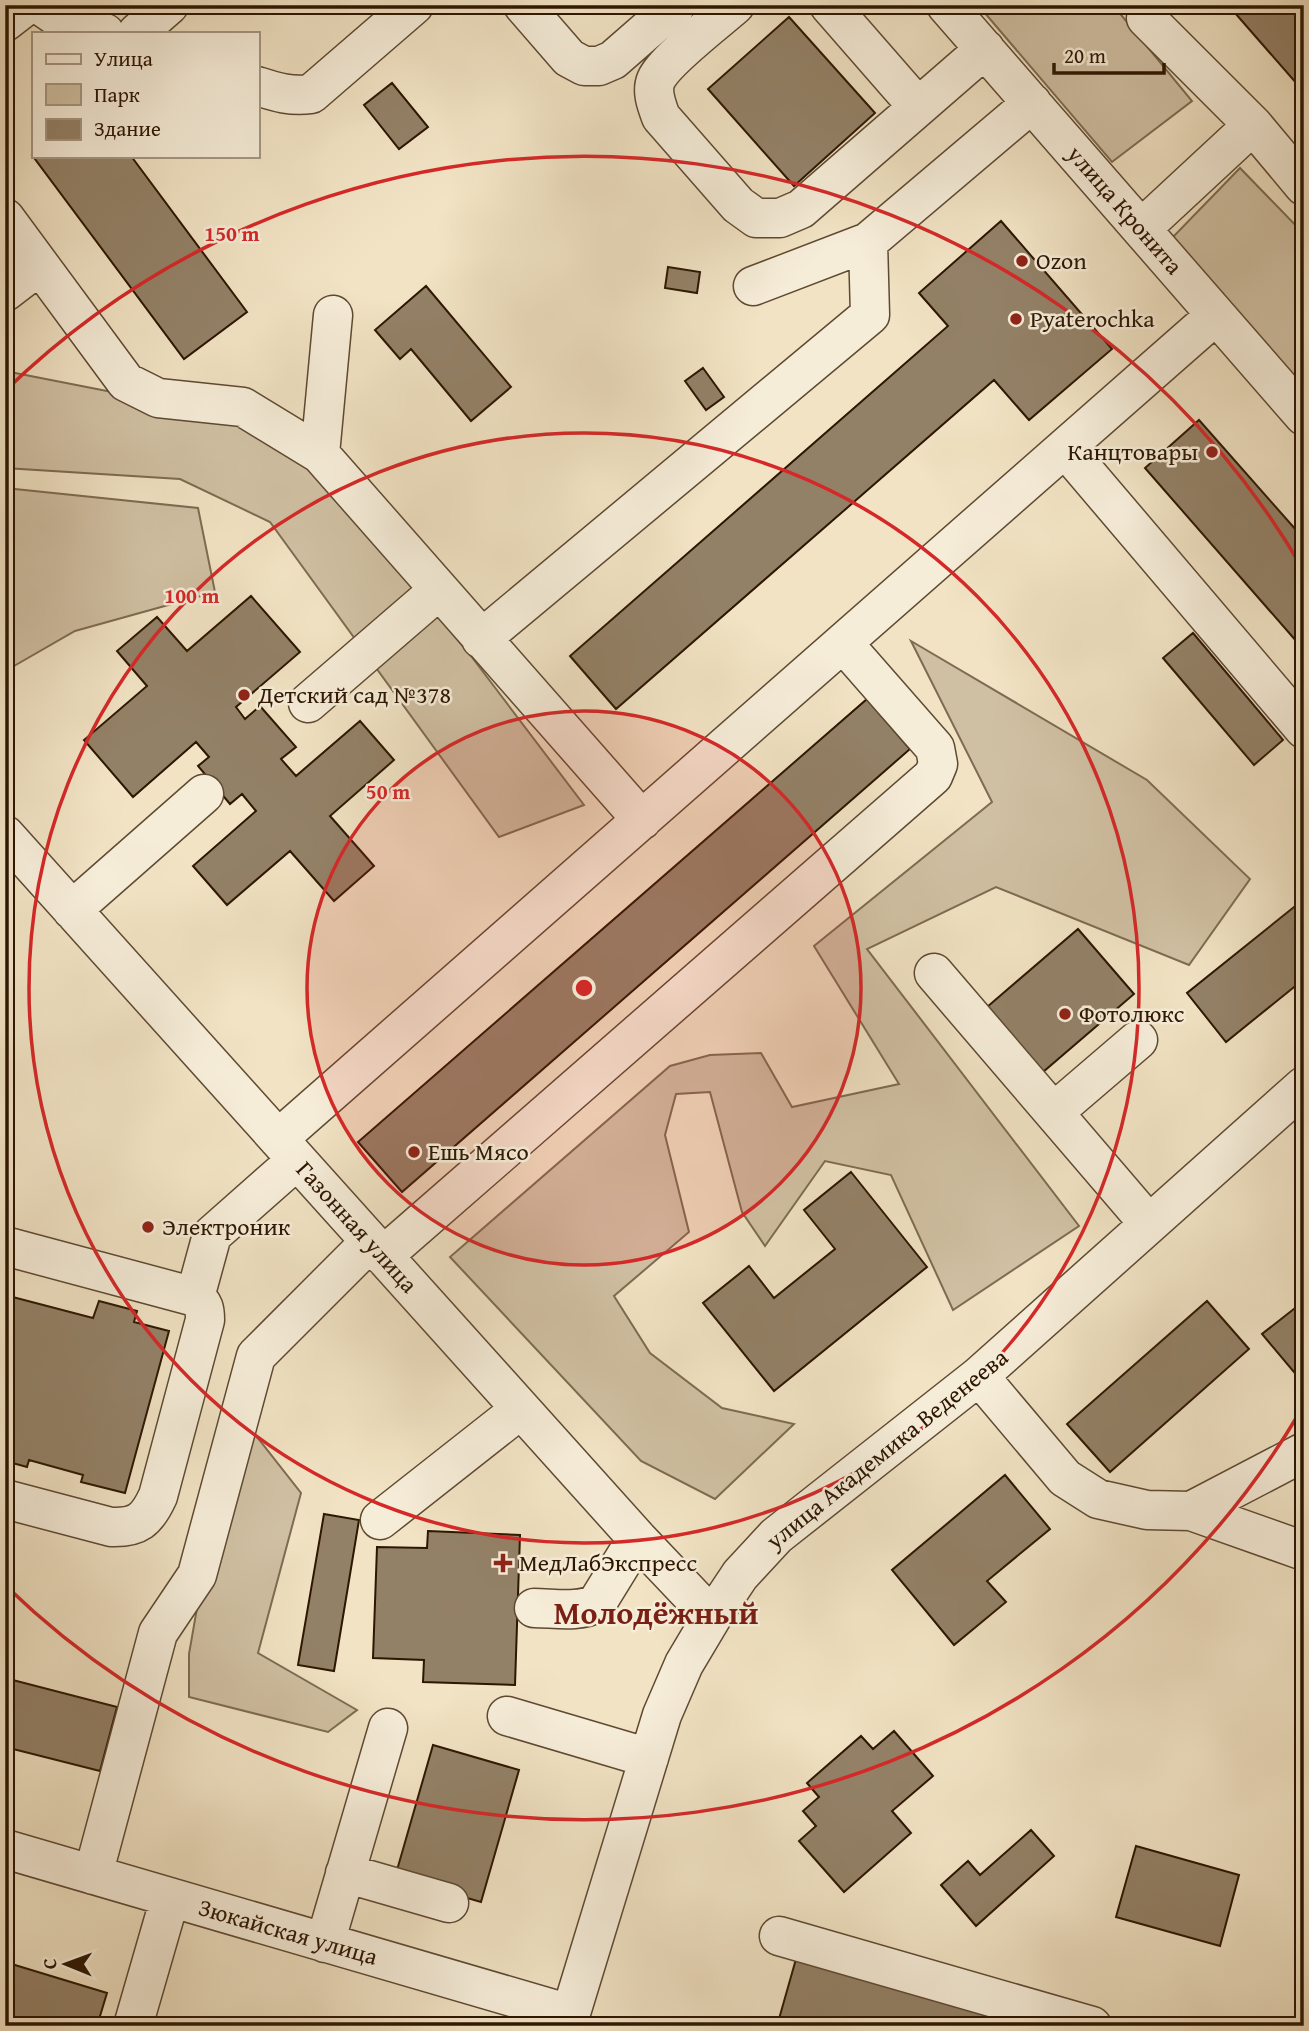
<svg xmlns="http://www.w3.org/2000/svg" width="1309" height="2031" font-family="'Gentium Book Plus',serif">
	<style>
		.green { fill: #d0c0a3; stroke: #7e6b52; stroke-width: 2 }
		.building { fill: #938167; stroke: #2d1602; stroke-width: 2 }
		.lines { fill: none; stroke-linecap: round; stroke-linejoin: round }
		.minor-casing { stroke: #5e4932; stroke-width: 41 }
		.minor { stroke: #f6edd9; stroke-width: 38 }
		.ring { fill: none; stroke: #d62828; stroke-width: 3.5 }
		.poi-dot { fill: #8f2418; stroke: #f6edd9; stroke-width: 2.5 }
		.labels { text-anchor: middle; stroke-width: 5; stroke-linejoin: round; paint-order: stroke }
		.street-label { font-size: 24px; fill: #2d1602; stroke: #f6edd9 }
		.poi-label { font-size: 24px; fill: #2d1602; stroke: #f6edd9; text-anchor: start }
		.district-label { font-size: 32px; font-weight: bold; fill: #7a1f14; stroke: #f6edd9 }
		.centre { fill: #d62828; stroke: #f6edd9; stroke-width: 3.5 }
		.ring-label { font-size: 21px; text-anchor: middle; font-weight: bold; fill: #d62828; stroke: #f6edd9; stroke-width: 5; stroke-linejoin: round; paint-order: stroke }
	</style>
	<rect width="100%" height="100%" fill="#f1e3c4"/>
	<filter id="stains"><feTurbulence type="fractalNoise" baseFrequency=".00286" numOctaves="4"/><feColorMatrix values="0 0 0 0 .2 0 0 0 0 .09 0 0 0 0 .02 0 0 0 .5 -.17"/></filter>
	<radialGradient id="worn" r=".72"><stop offset=".6" stop-color="#630" stop-opacity="0"/><stop offset="1" stop-color="#630" stop-opacity=".3"/></radialGradient>
	<path class="green" d="M978,5H1113L1192,101L1112,162Z
		M1240,168L1304,234V388L1172,238Z
		M5,371L280,425L471,656L584,805L499,837L270,522L180,479L5,468Z
		M5,488L198,508L215,592L75,631L14,666L5,651Z
		M911,641L1147,780L1250,879L1189,965L996,887L867,949L1079,1226L953,1310L891,1175L825,1161L765,1246L742,1212L710,1092L676,1094L665,1135L689,1232L614,1296L650,1353L722,1408L794,1424L715,1499L641,1461L450,1257L670,1066L710,1055L761,1053L792,1107L899,1084L814,946L992,802Z
		M239,1414L301,1493L258,1653L357,1710L328,1732L189,1697V1654L212,1522Z"/>
	<path class="building" d="M1228,5H1304V92Z
		M789,17L875,113L794,186L708,89Z
		M392,83L428,127L399,149L364,105Z
		M33,154V156H131L247,312L184,359L32,155Z
		M1001,221L1112,349L1029,420L994,380L616,709L570,656L948,326L919,293Z
		M668,267L700,272L697,293L665,288Z
		M426,286L511,387L471,421L411,349L400,359L375,330Z
		M703,368L724,397L706,410L685,381Z
		M1199,420L1304,539V650L1145,468Z
		M251,596L300,652L236,707L245,719L260,706L296,747L281,759L296,776L360,721L394,760L330,816L374,866L334,901L290,851L227,905L193,866L256,811L242,794L230,804L198,766L209,757L196,742L133,797L84,740L147,686L117,651L157,617L187,651Z
		M1193,633L1283,740L1254,765L1163,658Z
		M867,699L910,749L402,1192L358,1142Z
		M1304,899V979L1226,1042L1187,993Z
		M1078,929L1134,994L1043,1072L987,1007Z
		M851,1172L927,1267L774,1391L703,1303L749,1266L774,1298L835,1249L804,1210Z
		M5,1295L93,1318L99,1301L137,1311L134,1322L169,1331L125,1493L81,1482L83,1475L29,1460L27,1467L5,1461Z
		M1207,1301L1249,1349L1110,1472L1067,1424Z
		M1304,1301V1384L1262,1334Z
		M1005,1475L1050,1529L987,1581L1006,1602L954,1645L892,1570Z
		M324,1514L359,1520L334,1671L298,1665Z
		M428,1531L520,1535L515,1685L423,1682L424,1660L373,1658L377,1547L427,1548Z
		M5,1678L117,1707L100,1771L5,1747Z
		M894,1731L933,1776L892,1811L911,1833L844,1892L799,1841L816,1826L803,1811L819,1797L807,1783L861,1736L873,1749Z
		M433,1745L519,1770L481,1902L395,1877Z
		M1031,1830L1054,1856L976,1926L941,1885L968,1861L980,1875Z
		M1136,1846L1239,1875L1220,1946L1116,1917Z
		M796,1959L1033,2026H777Z
		M5,1962L107,1993L97,2026H5Z"/>
	<g class="lines">
		<g class="minor-casing">
			<path id="minor" d="M40,5L56,16L105,33
				M523,5L569,58L584,66H599L613,60L676,5
				M735,5C717,21 664,61 656,80C651,92 657,106 661,117L738,205L756,218H780L801,209L985,49
				M829,5L918,107
				M946,5L1304,416
				M1152,5L1146,18L1253,125L1304,186
				M5,22L27,5
				M137,33L169,5
				M257,86C276,92 291,97 311,94L414,5
				M5,218L126,382L158,398L243,407L320,454
				M1141,229L1253,125
				M753,286L868,242L1032,103
				M5,292L39,266
				M333,315L320,454L642,820
				M1065,448L1304,729
				M481,639L870,315L868,242
				M308,703L439,590
				M5,835L637,1538L712,1617
				M72,910L204,794
				M934,973L1149,1224
				M1054,1112L1138,1040
				M278,1139L1216,315
				M5,1246L195,1297C204,1304 205,1309 205,1320L158,1496C147,1520 138,1528 111,1527L5,1499
				M383,1256L933,776L938,764L935,748L843,643
				M195,1297L212,1235L297,1160
				M979,1376L1065,1478L1098,1499L1147,1510L1191,1511L1304,1551
				M1191,1511L1304,1452
				M380,1520L521,1409
				M534,1608C554,1608 579,1613 597,1603L637,1538
				M507,1716L649,1758
				M5,1849L570,2014
				M345,1873L449,1903
				M93,1875L158,1633L197,1575L256,1356L370,1242
				M779,1936L1092,2026
				M325,1943L388,1728
				M133,2026L170,1898
				M567,2026L662,1715L684,1664L712,1617L740,1575L776,1536L979,1376L1304,1086"/>
		</g>
		<use href="#minor" class="minor"/>
	</g>
	<circle cx="584" cy="988" r="277" fill="#d62828" fill-opacity=".12"/>
	<g class="ring">
		<circle cx="584" cy="988" r="277"/>
		<circle cx="584" cy="988" r="555"/>
		<path d="M1301 1410A832 832 0 0 1 6 1586M6 390A832 832 0 0 1 1301 566"/>
	</g>
	<g class="poi-dot">
		<circle cx="1022" cy="261" r="7"/>
		<circle cx="1016" cy="319" r="7"/>
		<circle cx="1212" cy="452" r="7"/>
		<circle cx="244" cy="695" r="7"/>
		<circle cx="1065" cy="1014" r="7"/>
		<circle cx="414" cy="1152" r="7"/>
		<circle cx="148" cy="1227" r="7"/>
		<path d="M499.5 1552.5h7v7h7v7h-7v7h-7v-7h-7v-7h7z"/>
	</g>
	<g class="labels">
		<g class="street-label">
			<text transform="translate(1125 210) rotate(49)" y="8">улица Кронита</text>
			<text transform="translate(357 1227) rotate(48)" y="8">Газонная улица</text>
			<text transform="translate(887 1449) rotate(-39)" y="8">улица Академика Веденеева</text>
			<text transform="translate(288 1932) rotate(16)" y="8">Зюкайская улица</text>
		</g>
		<g class="poi-label">
			<text x="1036" y="269">Ozon</text>
			<text x="1030" y="327">Pyaterochka</text>
			<text x="1198" y="460" text-anchor="end">Канцтовары</text>
			<text x="258" y="703">Детский сад №378</text>
			<text x="1079" y="1022">Фотолюкс</text>
			<text x="428" y="1160">Ешь Мясо</text>
			<text x="162" y="1235">Электроник</text>
			<text x="519" y="1571">МедЛабЭкспресс</text>
		</g>
		<g class="district-label">
			<text x="656" y="1624">Молодёжный</text>
		</g>
	</g>
	<circle cx="584" cy="988" r="10" class="centre"/>
	<g class="ring-label">
		<text x="232" y="241">150 m</text>
		<text x="192" y="603">100 m</text>
		<text x="388" y="799">50 m</text>
	</g>
	<rect width="1309" height="2031" fill="none" stroke="#f1e3c4" stroke-width="28"/>
	<rect x="7" y="7" width="1295" height="2017" fill="none" stroke="#2d1602" stroke-width="3.5"/>
	<rect x="14" y="14" width="1281" height="2003" fill="none" stroke="#2d1602" stroke-width="2"/>
	<rect x="32" y="32" width="228" height="126" fill="#f6edd9" stroke="#a69783" stroke-width="2"/>
	<rect x="46" y="54" width="35" height="10" fill="#f6edd9" stroke="#a69783" stroke-width="2"/>
	<text x="94" y="66" font-size="21" fill="#2d1602">Улица</text>
	<rect x="46" y="84" width="35" height="21" fill="#d0c0a3" stroke="#a69783" stroke-width="2"/>
	<text x="94" y="102" font-size="21" fill="#2d1602">Парк</text>
	<rect x="46" y="119" width="35" height="21" fill="#938167" stroke="#a69783" stroke-width="2"/>
	<text x="94" y="136" font-size="21" fill="#2d1602">Здание</text>
	<g transform="translate(66 1964) rotate(271)" stroke="#f6edd9" stroke-width="5" paint-order="stroke">
	<path d="M0-5L12 26L0 18L-12 26Z" fill="#2d1602"/>
	<text y="-10" font-size="19" font-weight="bold" text-anchor="middle" fill="#2d1602">С</text>
	</g>
	<path d="M1054 63v10h110v-10" fill="none" stroke="#2d1602" stroke-width="3.5"/>
	<text x="1064" y="63" font-size="21" fill="#2d1602" stroke="#f6edd9" stroke-width="5" paint-order="stroke">20 m</text>
	<rect width="100%" height="100%" filter="url(#stains)"/>
	<rect width="100%" height="100%" fill="url(#worn)"/>
</svg>
